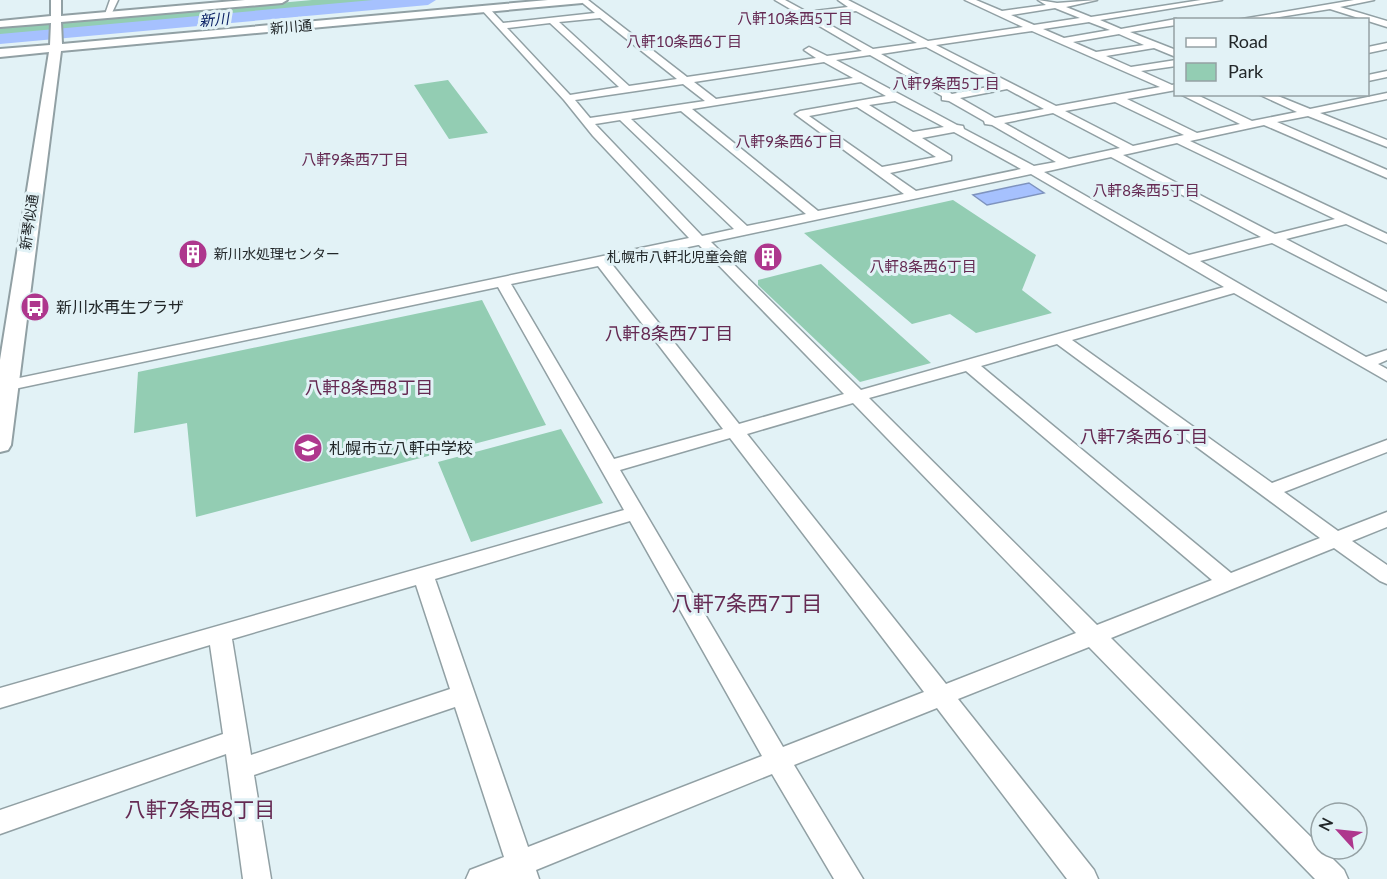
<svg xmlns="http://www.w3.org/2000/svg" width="1387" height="879" font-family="Lato,'Noto Sans JP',sans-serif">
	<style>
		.green { fill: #93cdb3 }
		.water { fill: #a6c1fe; stroke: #7e93be; stroke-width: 1.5 }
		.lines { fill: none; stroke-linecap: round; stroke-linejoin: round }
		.river { fill: #a6c1fe; fill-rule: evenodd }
		.minor-casing { stroke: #91a0a4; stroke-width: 3 }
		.tertiary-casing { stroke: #91a0a4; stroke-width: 4 }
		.minor { fill: #fff; fill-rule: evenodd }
		.tertiary { fill: #fff; fill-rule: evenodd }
		.labels { text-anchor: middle; stroke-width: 6; stroke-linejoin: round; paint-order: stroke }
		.far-street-label { font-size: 14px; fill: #222729; stroke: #e2f2f6 }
		.far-poi-label { font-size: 14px; fill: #222729; stroke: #e2f2f6; text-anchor: start }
		.far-neighbourhood-label { font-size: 15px; fill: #652a53; stroke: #e2f2f6 }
		.far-water-label { font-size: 15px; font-style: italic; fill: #0d2366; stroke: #e2f2f6 }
		.poi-label { font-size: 16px; fill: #222729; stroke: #e2f2f6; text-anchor: start }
		.neighbourhood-label { font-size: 18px; fill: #652a53; stroke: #e2f2f6 }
		.near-neighbourhood-label { font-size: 21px; fill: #652a53; stroke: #e2f2f6 }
	</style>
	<rect width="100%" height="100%" fill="#e2f2f6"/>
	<path class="green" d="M312,0H419L0,37V28Z
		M448,80L488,133L449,139L414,85Z
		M953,200L1036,255L1022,290L1052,313L976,333L950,314L912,324L804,233Z
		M821,264L931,363L860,382L758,285V280Z
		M482,300L546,425L196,517L187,423L134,433L138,372Z
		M561,429L603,503L471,542L438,462Z"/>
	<path class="water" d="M1029,183L1044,193L987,205L973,195Z"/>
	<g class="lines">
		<path class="river" d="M373,0H436L428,5L0,44V34Z"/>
		<g class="minor-casing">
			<path id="minor" d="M110,0H118L110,17H104Z
				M579,0H588L687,77L816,58L804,50L809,47L827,56L862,51L775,0H785L807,12L848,7L838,0H848L928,41L1023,27L965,0H976L1002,11L1046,5L1038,0L1057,3L1097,0L1066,7L1091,17L1201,0H1222L1100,20L1121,29L1176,19V25L1130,32L1176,50V57L1154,48L1106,56L1131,67L1176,60V66L1141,71L1172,85L1176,84V90L1127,99L1197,133L1240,124L1180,94H1195L1252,121L1297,112L1258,94H1273L1310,109L1387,93V99L1320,113L1387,140V147L1308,116L1277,122L1387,170V178L1264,125L1190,141L1387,234V243L1346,224L1286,239L1387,292V302L1272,243L1200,261L1366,357L1387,350V360L1378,364L1387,369V381L1234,293L1072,340L1272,483L1387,440V452L1284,492L1338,531L1387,512V527L1352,541L1387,565V584L1380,581L1334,548L1111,638L1344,870L1348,879H1315L1089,647L958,699L1094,870L1098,879H1067L937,708L794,765L863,879H834L772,774L536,870L539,879H466L470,870L504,857L455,707L254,775L271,879H243L226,754L0,834V810L223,734L210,645L0,708V688L624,510L498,287L0,392V382L689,238L593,136L564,100L481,9L488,7L503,23L595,13ZM1055,8L1080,18L1034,25L1011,15ZM856,11L917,43L873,49L814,16ZM600,18L677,79L629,86L559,22ZM1089,22L1110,30L1064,38L1043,29ZM550,23L619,87L570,95L507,28ZM1032,31L1160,87L1056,106L936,45ZM1119,34L1144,45L1096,52L1073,42ZM926,47L998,85L952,94L881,54ZM870,55L942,96V100L949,101L984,121L985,124L992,125L1056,162L1034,166L964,129L963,126L957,125L836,60ZM824,62L853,78L716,99L694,82ZM861,82L886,96L800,111L795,114L904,194L818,211L692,109ZM683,84L705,101L590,118L575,100ZM1007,89L1044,109L995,118L960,98ZM895,101L944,127L913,132L869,105ZM1115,102L1184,135L1133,146L1065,111ZM857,107L936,157L882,167L809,116ZM681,111L806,214L747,226L631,119ZM1053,113L1120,148L1069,159L1004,123ZM620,120L734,229L702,236L595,124ZM954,132L1021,169L916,191L890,173L951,160V156L922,138ZM1177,143L1335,219L1275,234L1123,155ZM1111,157L1261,237L1189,255L1044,172ZM1031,174L1224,287L861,390L711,242ZM698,245H699L844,394L739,424L611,263ZM598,266L723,429L614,459L511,284ZM1057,344L1320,538L1231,573L981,366ZM966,371L1212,580L1097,625L869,398ZM853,403L1076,633L946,684L747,434ZM730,438L924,692L783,747L620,470ZM630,521L762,756L528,847L435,579ZM416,585L450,689L251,755L232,639Z
				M1354,0H1374L1340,7L1387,21V27L1330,9L1260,20H1236Z
				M1387,43V49L1368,53V47Z
				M1387,71V77L1368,81V75Z"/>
		</g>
		<g class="tertiary-casing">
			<path id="tertiary" d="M51,0H61V16L245,0H287L282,3L61,22L62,44L548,0H587L582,3L61,51L11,445L8,450L0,452V360L49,52L0,57V49L50,45L51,23L0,27V21L51,16Z"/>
		</g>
		<use href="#minor" class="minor"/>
		<use href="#tertiary" class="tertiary"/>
	</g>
	<defs>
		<g id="building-disc" transform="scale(1.5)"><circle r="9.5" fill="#ae378d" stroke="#e2f2f6"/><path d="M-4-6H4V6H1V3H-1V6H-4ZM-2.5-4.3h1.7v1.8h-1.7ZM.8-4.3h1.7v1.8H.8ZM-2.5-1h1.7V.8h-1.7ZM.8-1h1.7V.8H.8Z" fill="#fff"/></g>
		<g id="bus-disc" transform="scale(1.5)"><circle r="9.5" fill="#ae378d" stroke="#e2f2f6"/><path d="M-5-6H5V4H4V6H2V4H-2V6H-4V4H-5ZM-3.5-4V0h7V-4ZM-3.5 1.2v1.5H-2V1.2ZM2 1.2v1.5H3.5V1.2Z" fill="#fff"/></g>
		<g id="school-disc" transform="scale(1.5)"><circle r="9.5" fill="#ae378d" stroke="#e2f2f6"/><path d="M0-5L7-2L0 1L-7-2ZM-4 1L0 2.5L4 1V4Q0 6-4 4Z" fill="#fff"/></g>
	</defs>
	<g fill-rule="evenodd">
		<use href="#building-disc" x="193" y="254"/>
		<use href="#building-disc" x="768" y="257"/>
		<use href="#bus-disc" x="35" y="307"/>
		<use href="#school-disc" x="308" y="448"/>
	</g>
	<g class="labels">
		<g class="far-street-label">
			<text transform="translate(291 27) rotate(-5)" y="5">新川通</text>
			<text transform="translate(29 222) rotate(-82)" y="5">新琴似通</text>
		</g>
		<g class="far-poi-label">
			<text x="214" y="259">新川水処理センター</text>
			<text x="747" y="262" text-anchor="end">札幌市八軒北児童会館</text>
		</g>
		<g class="far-neighbourhood-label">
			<text x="795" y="24">八軒10条西5丁目</text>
			<text x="684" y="47">八軒10条西6丁目</text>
			<text x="946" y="89">八軒9条西5丁目</text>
			<text x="789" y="147">八軒9条西6丁目</text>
			<text x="355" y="165">八軒9条西7丁目</text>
			<text x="1146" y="196">八軒8条西5丁目</text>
			<text x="923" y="272">八軒8条西6丁目</text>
		</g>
		<g class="far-water-label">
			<text transform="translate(214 20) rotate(-5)" y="5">新川</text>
		</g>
		<g class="poi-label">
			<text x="56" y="313">新川水再生プラザ</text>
			<text x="329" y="454">札幌市立八軒中学校</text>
		</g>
		<g class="neighbourhood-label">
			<text x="669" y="340">八軒8条西7丁目</text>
			<text x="369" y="394">八軒8条西8丁目</text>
			<text x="1144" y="443">八軒7条西6丁目</text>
		</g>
		<g class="near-neighbourhood-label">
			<text x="747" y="611">八軒7条西7丁目</text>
			<text x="200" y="817">八軒7条西8丁目</text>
		</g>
	</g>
	<rect x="1174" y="18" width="195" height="78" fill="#e2f2f6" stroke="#95a1a4" stroke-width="1.5"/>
	<rect x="1186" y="38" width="30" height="9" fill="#ffffff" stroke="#95a1a4" stroke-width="1.5"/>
	<text x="1228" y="48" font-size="18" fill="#222729">Road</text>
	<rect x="1186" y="63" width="30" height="18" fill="#93cdb3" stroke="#95a1a4" stroke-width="1.5"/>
	<text x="1228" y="78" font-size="18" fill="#222729">Park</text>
	<g transform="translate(1339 831) rotate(297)"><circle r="28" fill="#e2f2f6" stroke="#95a1a4" stroke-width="1.5"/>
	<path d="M0-4.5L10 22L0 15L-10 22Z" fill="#ae378d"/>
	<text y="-9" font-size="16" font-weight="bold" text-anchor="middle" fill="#222729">N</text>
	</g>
</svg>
